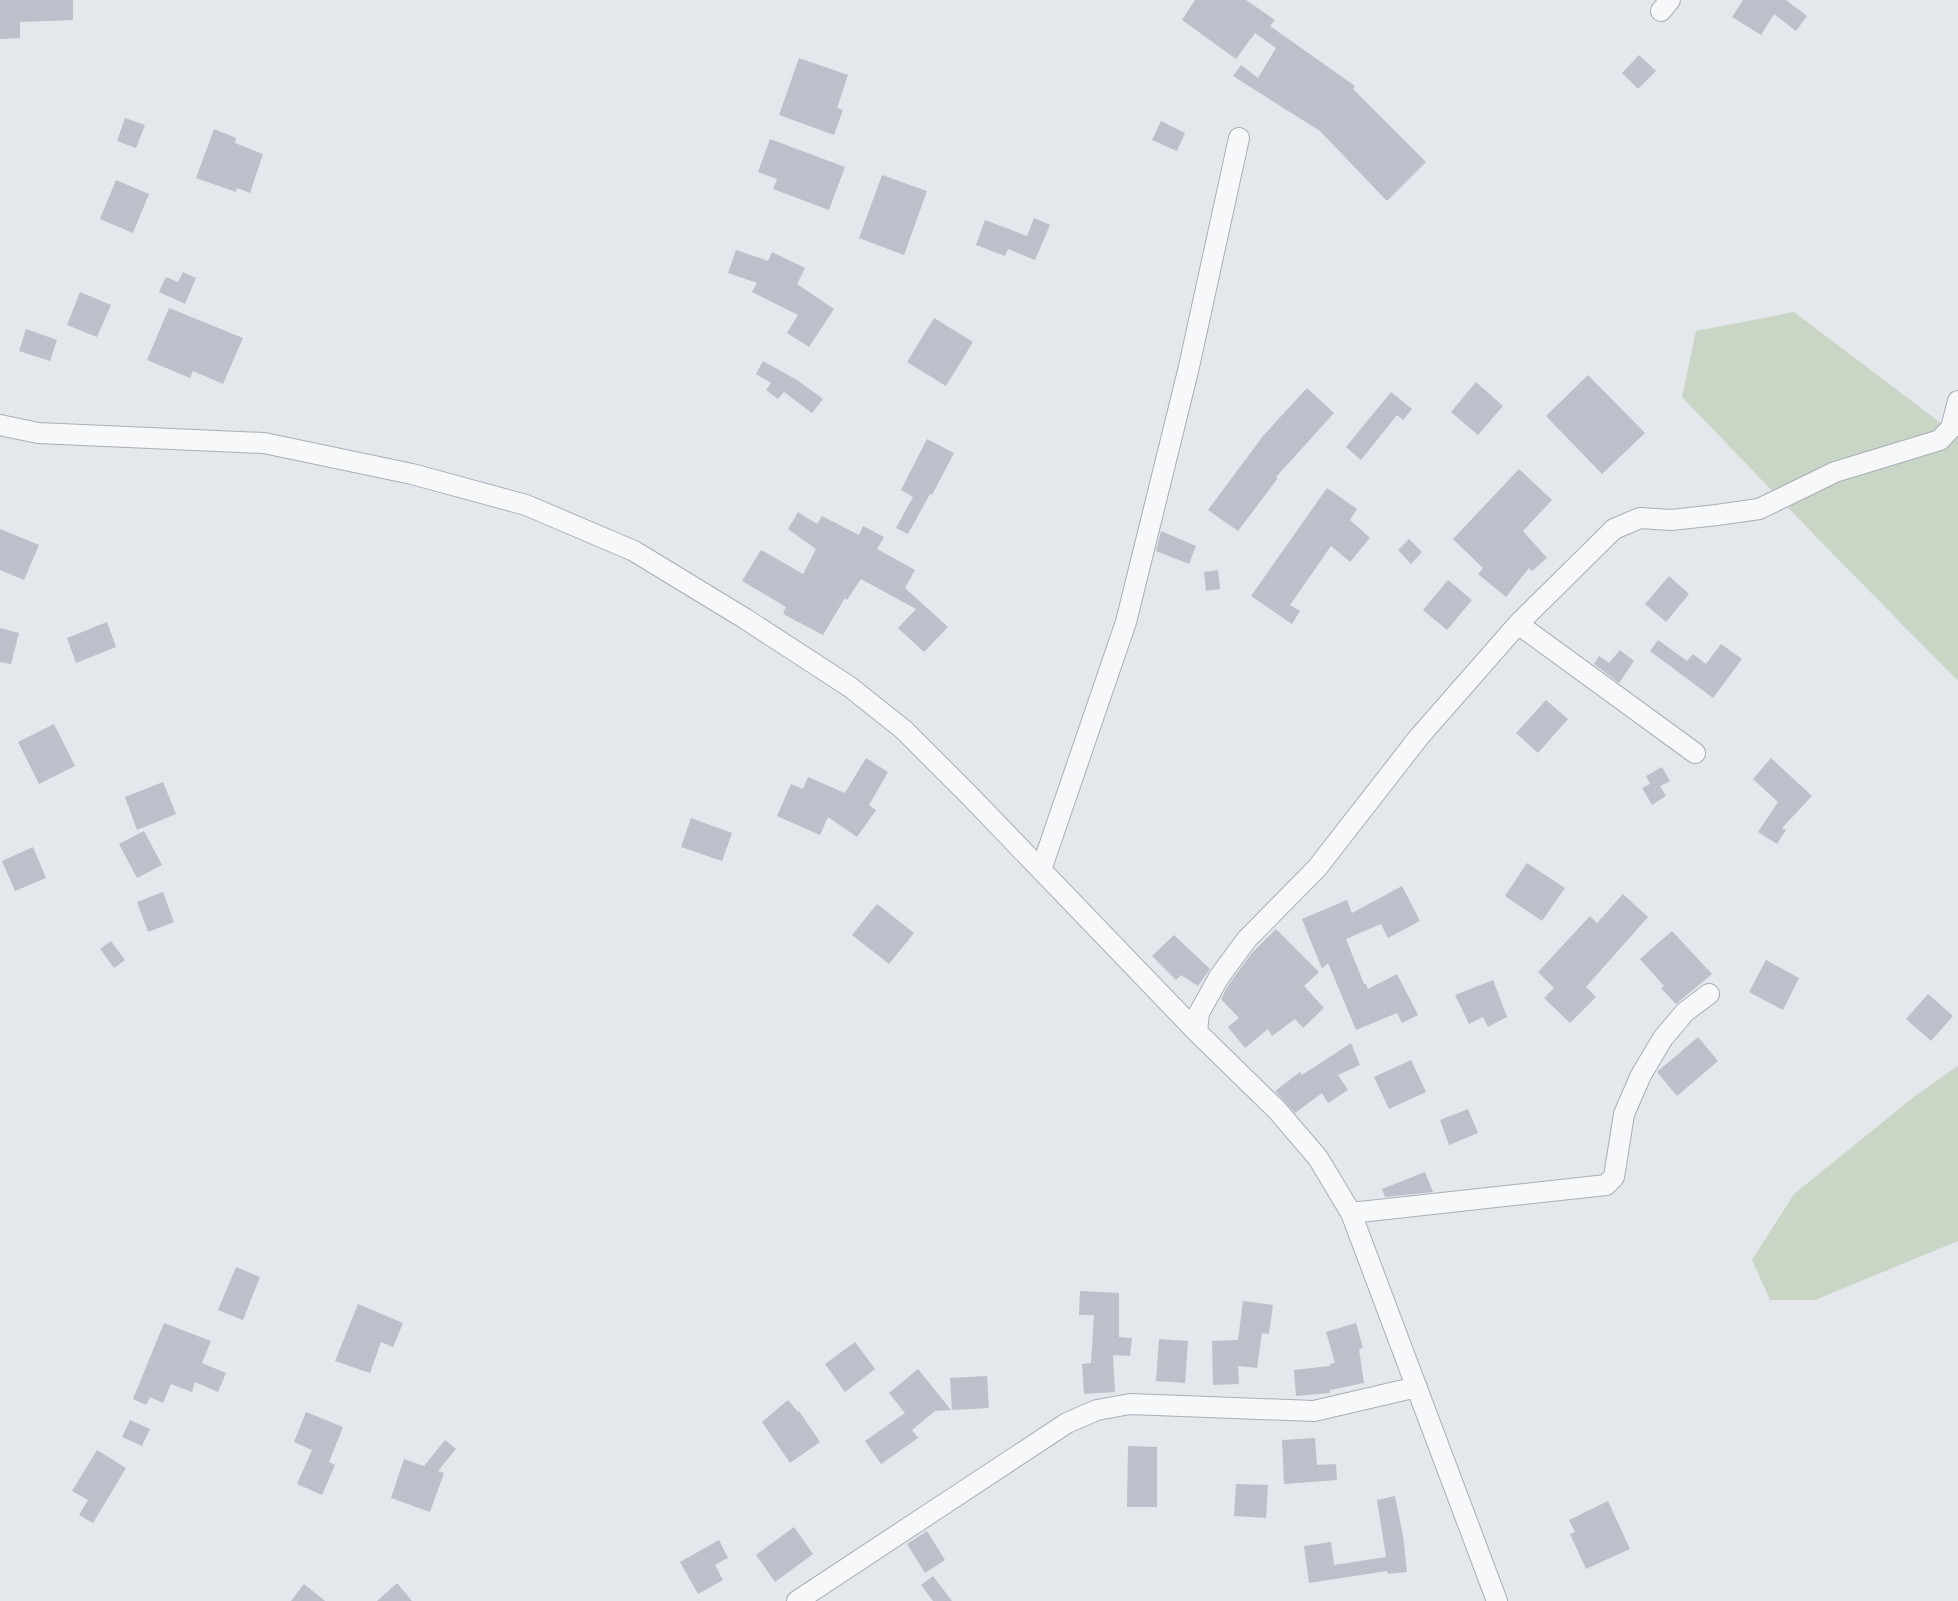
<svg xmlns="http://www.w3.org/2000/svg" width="1958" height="1601" font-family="'Archivo Narrow',sans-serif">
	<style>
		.green { fill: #c9d6c5 }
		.building { fill: #bbc0ca }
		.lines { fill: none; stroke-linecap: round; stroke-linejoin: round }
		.minor-casing { stroke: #a9aeb7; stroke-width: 22 }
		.minor { stroke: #f7f8fa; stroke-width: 20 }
	</style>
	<rect width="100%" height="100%" fill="#e4e7ec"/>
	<path class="green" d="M1794,312L1958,436V681L1826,547L1682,397L1696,331Z
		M1958,1066V1241L1815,1300H1770L1752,1260L1794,1194L1915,1096Z"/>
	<path class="building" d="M0,0H73V20L20,22V38L0,39Z
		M1195,0H1246L1275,20L1270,26L1355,86L1353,89L1426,162L1387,201L1320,131L1233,76L1241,65L1258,78L1276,48L1255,33L1236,59L1182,20Z
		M1743,0H1786L1807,16L1796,31L1774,14L1761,35L1732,17Z
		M1639,55L1656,71L1638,89L1622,73Z
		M799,58L848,75L837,108L843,110L834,135L779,115Z
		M125,118L145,125L136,148L117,141Z
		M1161,121L1185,133L1177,151L1152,140Z
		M214,129L236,138L235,143L263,154L250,193L237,188L236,192L196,178Z
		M770,139L845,167L829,210L773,189L777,179L758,172Z
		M882,175L927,191L904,255L859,238Z
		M116,180L149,194L133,233L100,219Z
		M1034,218L1050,225L1035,260L1008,249L1005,256L976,245L985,220L1027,236Z
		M736,250L768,261L772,252L805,268L797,284L834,309L809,347L787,333L798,315L752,292L757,283L728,273Z
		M183,272L196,278L185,304L159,292L166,277L178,282Z
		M80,292L111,305L97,337L67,325Z
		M169,308L243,338L223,384L193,371L190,378L147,360Z
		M934,318L973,342L946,386L907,362Z
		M26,329L57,340L50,361L19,351Z
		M763,361L797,380L823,399L812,413L784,392L778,399L766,390L771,383L756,374Z
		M1588,375L1645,433L1602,474L1546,416Z
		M1476,382L1503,406L1478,435L1451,412Z
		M1307,388L1334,413L1276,477L1278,478L1238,531L1208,510L1263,436Z
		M1391,392L1412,409L1403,420L1397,415L1361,460L1346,447Z
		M927,439L954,453L932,495L930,494L908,534L896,528L913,497L901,490Z
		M1519,469L1552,500L1523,531L1547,558L1532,571L1529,568L1506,597L1478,574L1483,568L1453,539Z
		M1327,488L1357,509L1350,520L1370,538L1350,562L1331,546L1290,605L1300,611L1292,624L1251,596Z
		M798,512L817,524L822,516L859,535L863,526L884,537L877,549L915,570L905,588L948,627L924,652L898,628L916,609L861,579L847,600L845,598L823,635L783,614L786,607L742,581L761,550L803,574L816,549L788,529Z
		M0,529L39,545L24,580L0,570Z
		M1161,531L1196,546L1189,564L1156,551Z
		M1409,539L1422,552L1411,564L1398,550Z
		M1218,570L1220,589L1206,591L1204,572Z
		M1669,576L1689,594L1666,622L1645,604Z
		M1448,580L1472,600L1447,630L1423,610Z
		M107,622L116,647L76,663L67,638Z
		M0,628L19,633L11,664L0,662Z
		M1658,640L1687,661L1693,654L1706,664L1721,644L1742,659L1713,698L1650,651Z
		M1620,650L1634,661L1619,683L1594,664L1599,656L1609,663Z
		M1546,700L1568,719L1538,753L1516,733Z
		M54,724L75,766L39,784L18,742Z
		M866,758L888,772L869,805L876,810L857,837L828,817L820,835L777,816L791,784L803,789L808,777L845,793Z
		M1771,758L1812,796L1782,828L1786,830L1777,844L1758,832L1778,802L1753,779Z
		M1662,767L1670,781L1660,786L1666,796L1652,805L1642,788L1650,784L1646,776Z
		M163,782L176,814L137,830L125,797Z
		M691,818L732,833L722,861L681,847Z
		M144,831L162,865L137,878L119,844Z
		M33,847L46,878L15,891L2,861Z
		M1527,863L1565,888L1542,921L1505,896Z
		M1402,886L1420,921L1388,938L1381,924L1346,939L1364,984H1366L1368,989L1397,974L1418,1015L1402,1023L1397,1013L1356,1030L1328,963L1322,969L1302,919L1347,900L1352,913Z
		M163,892L174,922L148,932L137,902Z
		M1623,894L1648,917L1586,987L1596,997L1570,1023L1544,998L1554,988L1538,972L1590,916L1597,923Z
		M877,904L914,933L889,964L852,935Z
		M1276,929L1319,972L1304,986L1324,1008L1303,1028L1295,1019L1272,1036L1268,1029L1245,1048L1228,1027L1239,1018L1221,999L1229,984L1252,953Z
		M1672,931L1712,974L1676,1004L1661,988L1664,986L1640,959Z
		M1174,935L1210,969L1198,986L1181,975L1176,980L1152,956Z
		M111,941L125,960L114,968L100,949Z
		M1766,960L1799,978L1783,1010L1749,992Z
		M1493,980L1507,1017L1488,1027L1483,1017L1469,1024L1455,995Z
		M1928,994L1953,1016L1931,1041L1906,1019Z
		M1698,1037L1718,1061L1677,1096L1657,1072Z
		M1351,1043L1360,1065L1338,1075L1348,1090L1328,1103L1322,1093L1295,1113L1275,1091L1300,1072L1302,1075Z
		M1411,1060L1426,1092L1389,1109L1374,1077Z
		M1468,1109L1478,1133L1449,1145L1440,1120Z
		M1425,1172L1433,1192L1385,1197L1382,1189Z
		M236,1267L260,1277L243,1320L218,1310Z
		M1080,1291L1119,1293V1337L1132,1338L1130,1356L1113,1355L1115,1392L1084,1394L1082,1364L1091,1363L1094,1315H1079Z
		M1243,1301L1273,1305L1269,1334L1262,1333L1257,1368L1238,1366L1239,1384L1213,1385L1212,1341L1238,1340Z
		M358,1304L403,1323L393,1347L381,1342L370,1373L335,1361Z
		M164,1323L211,1341L202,1363L226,1373L218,1392L195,1382L192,1392L171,1384L163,1403L150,1397L146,1405L133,1399Z
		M1356,1323L1363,1348L1359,1349L1364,1383L1330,1390V1393L1296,1396L1294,1370L1330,1366V1364L1335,1363L1326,1332Z
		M1159,1339L1188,1341L1185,1383L1156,1381Z
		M855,1342L875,1369L845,1392L825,1364Z
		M918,1369L951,1410L935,1411L912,1430L918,1438L881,1464L865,1441L905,1413L889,1393Z
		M987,1376L989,1408L952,1410L950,1378Z
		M788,1400L798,1412L799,1411L820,1442L790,1463L762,1422Z
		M306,1412L343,1427L329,1462L335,1465L322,1495L297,1484L312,1450L294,1442Z
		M130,1420L150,1429L142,1446L122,1437Z
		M1315,1438L1317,1465L1336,1464L1337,1480L1284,1484L1282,1440Z
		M445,1440L456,1449L438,1471L444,1473L430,1512L391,1498L404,1459L424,1466Z
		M1128,1446L1157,1447V1507H1127Z
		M97,1450L126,1468L93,1523L79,1515L88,1500L72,1491Z
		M1236,1484L1268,1485L1266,1518L1234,1516Z
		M1395,1496L1403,1536L1407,1572L1388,1574L1387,1571L1309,1583L1304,1546L1331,1542L1334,1565L1386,1557L1377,1500Z
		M1608,1501L1630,1549L1586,1569L1570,1534L1575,1532L1569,1520Z
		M794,1527L813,1554L775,1582L756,1555Z
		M927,1531L945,1560L925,1573L907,1544Z
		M719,1540L728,1558L715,1565L723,1580L698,1594L680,1562Z
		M933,1576L952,1601H933L921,1585Z
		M397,1583L412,1601H377Z
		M304,1584L325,1601H291Z"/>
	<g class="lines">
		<g class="minor-casing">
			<path id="minor" d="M1661,11L1670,0
				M0,425L38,433L264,443L412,474L526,505L634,551L744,618L850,687L904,730L968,794L1197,1032L1277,1110L1318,1158L1351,1213L1497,1601
				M1518,624L1695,753
				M1041,870L1126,622L1188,371L1239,138
				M1197,1032L1199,1013L1219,977L1247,939L1317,868L1419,737L1518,624L1614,529L1640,518L1671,520L1717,515L1759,509L1835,472L1940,440L1951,428L1958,401
				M1351,1213L1606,1185L1614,1177L1624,1114L1641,1075L1663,1038L1685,1012L1709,994
				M797,1601L1067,1423L1097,1410L1130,1404L1314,1411L1417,1387"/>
		</g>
		<use href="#minor" class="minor"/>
	</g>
</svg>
